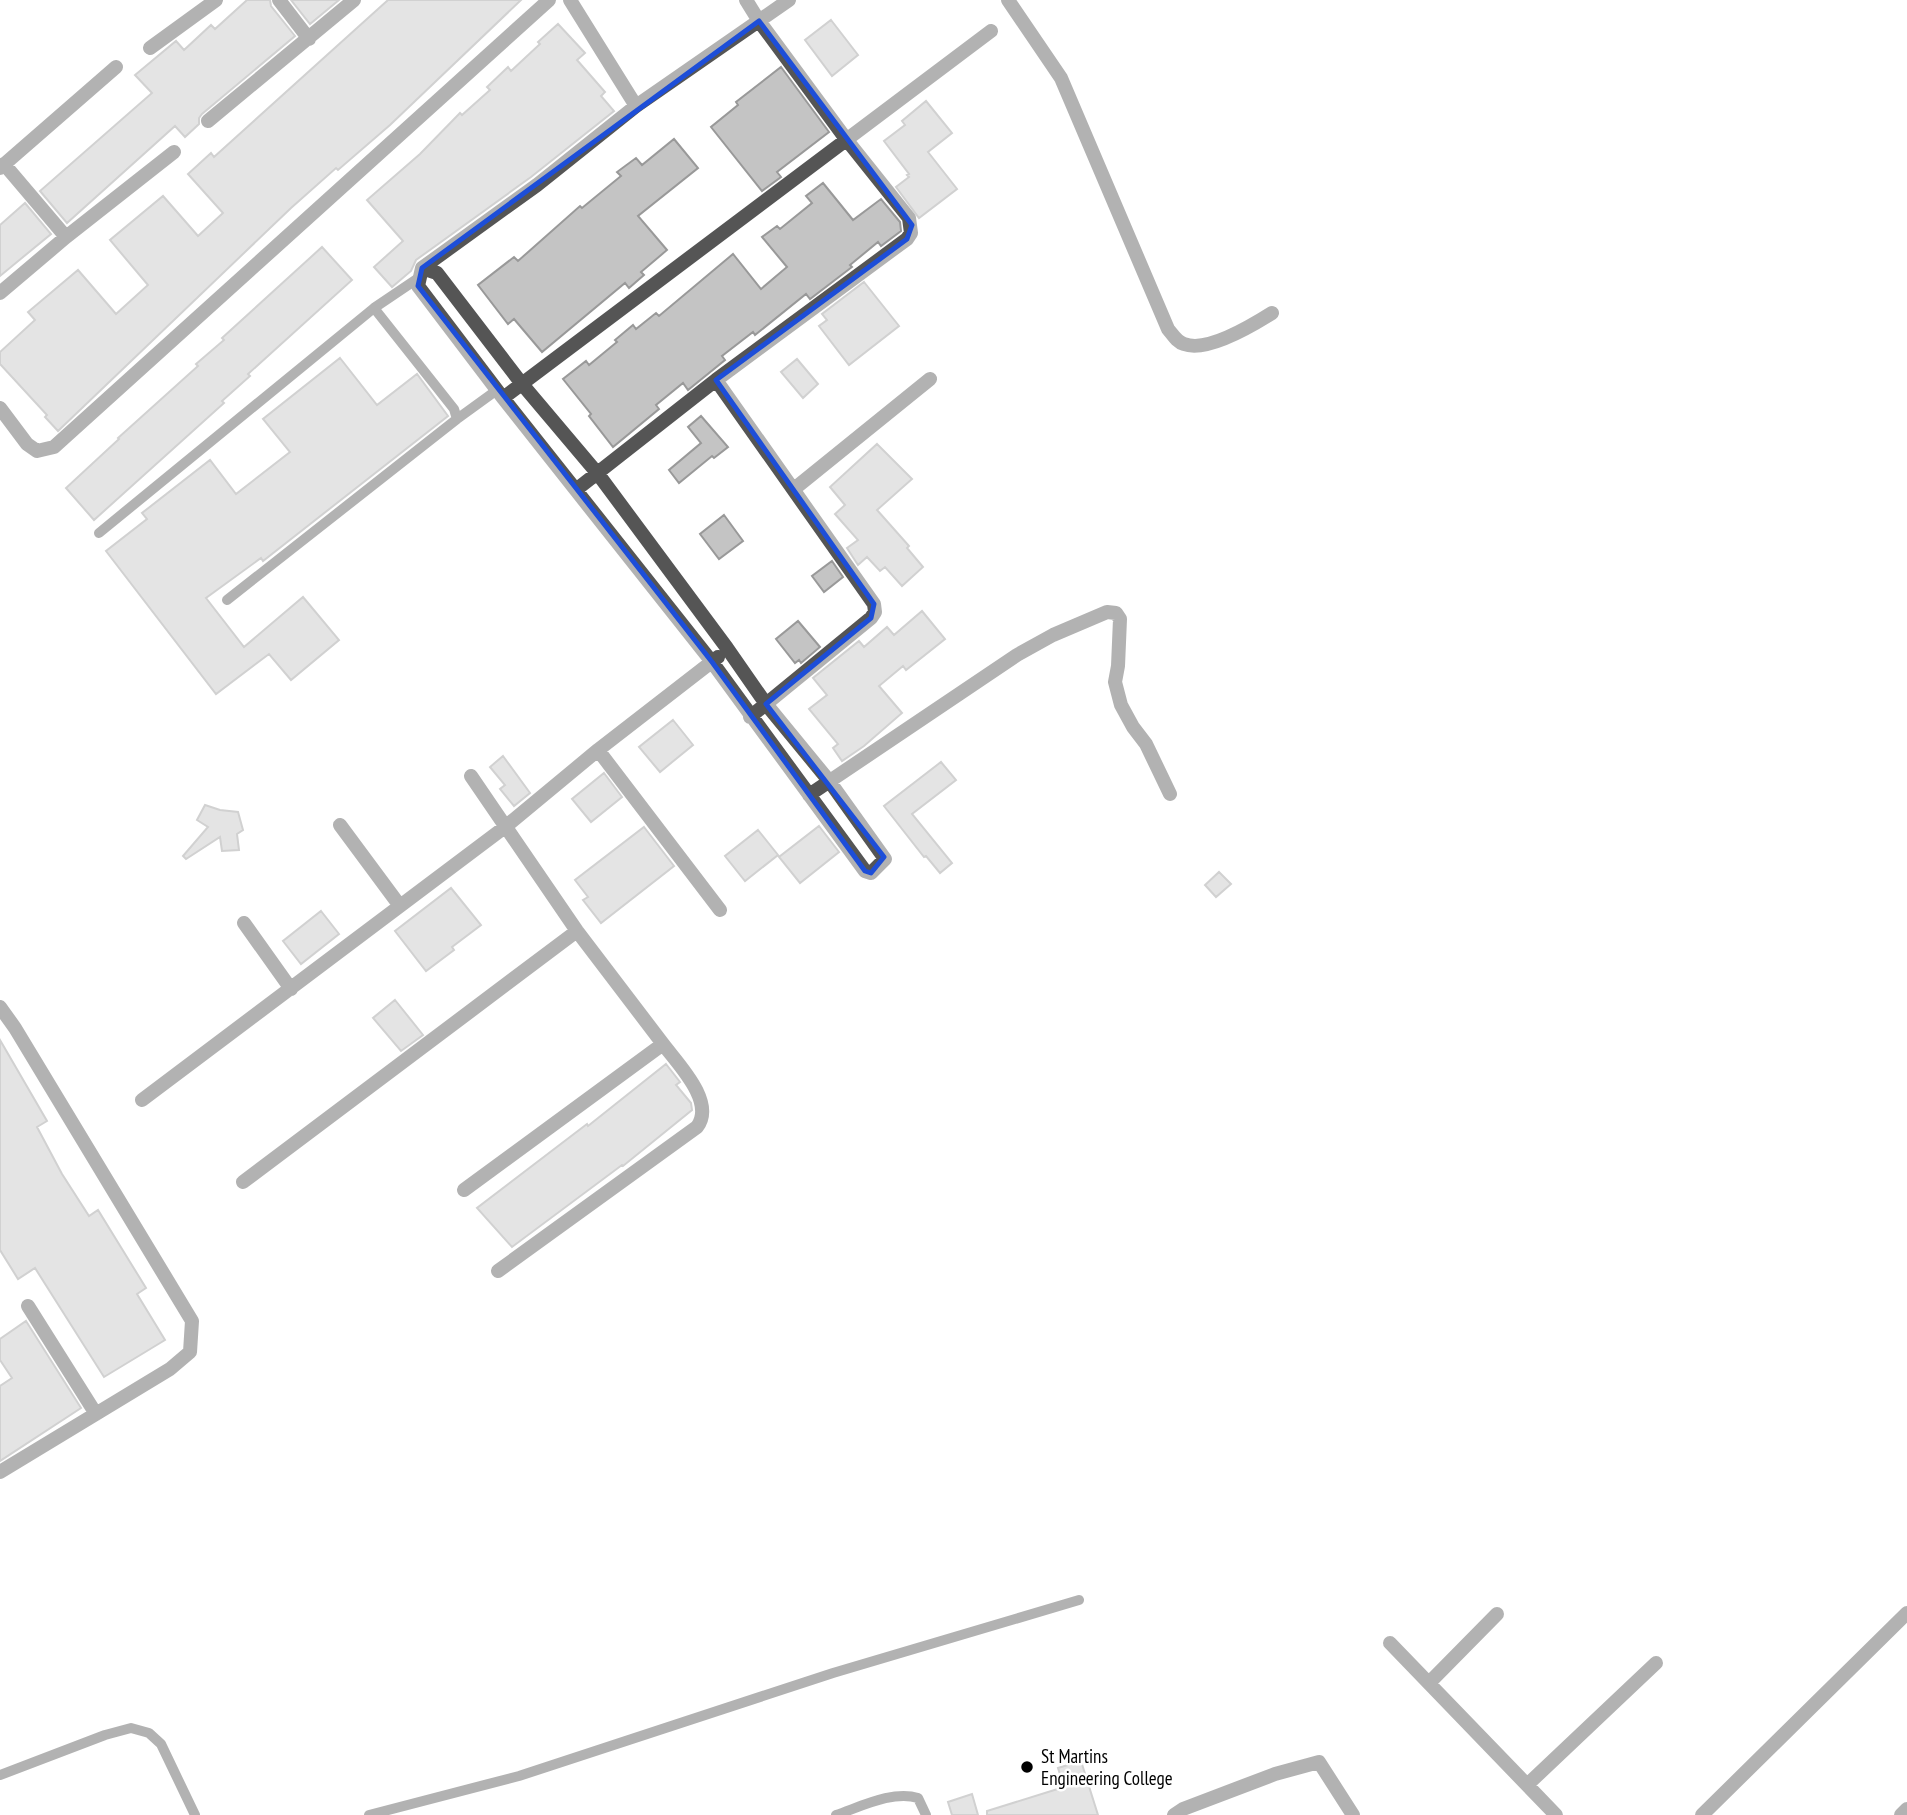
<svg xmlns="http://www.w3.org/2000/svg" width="1907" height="1815" font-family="'PT Sans Narrow',sans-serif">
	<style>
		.building { fill: #c4c4c4; stroke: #999; stroke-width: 2 }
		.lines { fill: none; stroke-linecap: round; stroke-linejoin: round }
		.service { stroke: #555; stroke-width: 10 }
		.minor { stroke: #555; stroke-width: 14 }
		.marked { fill: none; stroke: #1d4ed8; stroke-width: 5; stroke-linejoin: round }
		.poi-dot { fill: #000; stroke: #fff; stroke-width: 2.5 }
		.labels { text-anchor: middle; stroke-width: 5; stroke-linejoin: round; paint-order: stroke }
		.poi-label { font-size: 19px; fill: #000; stroke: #fff; text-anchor: start }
	</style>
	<rect width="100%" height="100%" fill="#fff"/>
	<path class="building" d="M247,0H270L271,6L295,36L202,114L199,118V124L185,137L175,126L67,223L40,191L152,93L135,75L176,41L184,50L211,25L215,29Z
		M291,0H339L310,24Z
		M388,0H521L390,125L338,170L336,168L291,208L58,431L45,417L47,415L0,364V352L35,320L28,312L78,270L116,314L148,285L110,240L163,196L198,236L223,213L188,174L211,153L214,157Z
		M831,20L858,55L832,76L805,40Z
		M558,24L585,53L577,60L605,92L601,96L614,111L531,177L416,260L411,271L392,287L374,267L403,241L367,200L420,154L460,113L462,115L490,90L487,87L508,67L511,71L540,44L538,42Z
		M781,67L829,132L777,172L781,177L762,191L711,127L738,105L736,102Z
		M926,101L952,133L928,152L957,189L919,218L896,187L909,177L907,175L909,174L884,141L905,125L902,121Z
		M674,139L698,168L638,216L667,250L641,272L644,275L629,288L625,283L542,352L514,319L508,324L478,285L514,257L518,261L580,206L582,208L621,176L617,172L636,158L642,165Z
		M823,183L853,220L881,199L900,222L901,231L881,246L878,242L850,265L852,267L810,299L806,294L755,335L753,332L722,356L725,360L688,390L683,383L656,405L659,409L613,447L589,416L591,414L563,379L586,361L589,365L617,342L615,340L633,325L636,329L656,313L659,316L733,254L761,289L787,267L762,237L777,226L780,229L812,203L806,196Z
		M25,203L51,234L0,276V225Z
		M322,247L352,280L248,374L250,376L222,401L224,403L94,520L66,488L119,439L118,438L198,366L196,364L224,340L222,338Z
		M864,282L899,326L849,365L819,326L827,320L822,314Z
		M340,358L377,405L417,374L448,416L263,561L261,558L206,598L244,647L303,597L339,640L291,680L269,654L216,694L106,551L147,519L142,513L210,460L236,494L290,452L263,419Z
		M797,359L818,384L803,398L781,372Z
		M701,416L728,447L714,458L712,456L679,483L669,470L701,443L688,427Z
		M877,444L912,479L877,510L909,546L907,548L923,567L902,586L885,567L880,571L867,557L858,565L847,548L858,540L835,514L845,505L830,487Z
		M724,515L743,541L719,559L700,534Z
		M832,561L843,577L824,592L812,576Z
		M922,611L945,639L906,670L903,666L879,686L902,713L864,746L842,761L833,748L838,744L809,709L827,695L813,678L859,641L864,647L887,627L894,635Z
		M798,621L820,647L801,663L799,660L795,663L776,639Z
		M673,720L693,745L660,772L639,747Z
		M503,756L530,793L514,806L500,789L505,785L490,767Z
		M941,762L956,780L912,814L952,863L940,873L926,856L924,857L884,806Z
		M604,773L622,797L591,822L572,799Z
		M205,805L220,810L238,812L243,830L237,834L239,850L222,851L220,837L186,859L183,856L208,827L197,820Z
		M819,826L839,852L800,883L779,857Z
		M644,827L674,866L601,923L583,900L588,897L575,880Z
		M758,830L778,855L745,881L725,856Z
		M1219,872L1231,884L1216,897L1205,885Z
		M451,888L481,925L452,947L454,950L426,971L395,931Z
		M321,911L339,934L301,964L283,941Z
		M395,1000L423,1035L401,1051L373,1018Z
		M0,1040L47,1121L37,1127L62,1174L89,1216L98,1210L146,1288L137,1294L165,1340L104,1377L35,1268L18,1279L0,1250Z
		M666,1064L680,1082L676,1085L691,1103L692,1110L623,1166L622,1165L512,1247L477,1208L587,1124L588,1126Z
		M26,1321L81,1408L0,1461V1386L12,1378L0,1360V1339Z
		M1081,1761L1098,1815H987V1811L1064,1787L1058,1768Z
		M972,1794L978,1815H952L948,1802Z"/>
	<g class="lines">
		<path class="service" d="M457,419L497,390
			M99,533L374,308L420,277
			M227,600L457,419L454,409L374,308
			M0,1775L105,1735L131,1728L149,1733L161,1744L195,1815
			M369,1815L519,1776L833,1673L1079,1600
			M836,1815C860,1807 893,1790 918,1798L926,1815"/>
		<path class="minor" d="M279,0L309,39
			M570,0L636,106
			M1008,0L1061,78L1168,329C1173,335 1177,342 1184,344C1207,353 1253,325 1272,313
			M150,48L216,0
			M208,121L354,0
			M4,164L66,237
			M0,168L116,67
			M422,268L437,273L522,384L598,474L727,648L766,704L830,782L885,859L871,873L865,871L712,662L503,398L418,286L422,268L537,185L636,106L789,0
			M0,293L66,237L174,152
			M716,380L874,604L875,612L871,618L750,717
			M503,398L991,31
			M0,408L27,444L37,451L54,447L549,0
			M577,489L716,380L907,239L911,233L909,218L846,139L759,21L746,0
			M794,489L930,379
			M598,750L720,910
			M471,776L577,931L663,1044
			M809,795L1017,655L1053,635L1107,612L1116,613L1120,619L1118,666L1115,682L1121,705L1133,727L1146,744L1170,794
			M340,825L400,906
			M244,923L291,989
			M0,1007L15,1028L192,1321L190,1352L170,1369L0,1472
			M142,1100L505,827L598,750L718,657
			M243,1182L577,931
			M464,1190L663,1044C678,1064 716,1102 697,1127L498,1271
			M28,1306L96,1414
			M1390,1643L1556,1815
			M1429,1683L1497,1614
			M1527,1785L1656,1663
			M1174,1815L1183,1809L1275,1774L1319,1762L1353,1815
			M1702,1815L1907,1613
			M1901,1815L1907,1809"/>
	</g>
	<path d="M0 0H1907V1815H0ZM759,21L912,225L907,239L716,380L874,604L871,618L766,704L884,857L871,873L865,871L712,662L418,286L422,268Z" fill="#fff" fill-opacity=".55" fill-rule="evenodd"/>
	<path class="marked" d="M759,21L912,225L907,239L716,380L874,604L871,618L766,704L884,857L871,873L865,871L712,662L418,286L422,268Z"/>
	<circle class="poi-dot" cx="1027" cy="1767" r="7"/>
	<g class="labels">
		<g class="poi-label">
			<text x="1041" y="1763">St Martins<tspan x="1041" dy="22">Engineering College</tspan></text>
		</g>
	</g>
</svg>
